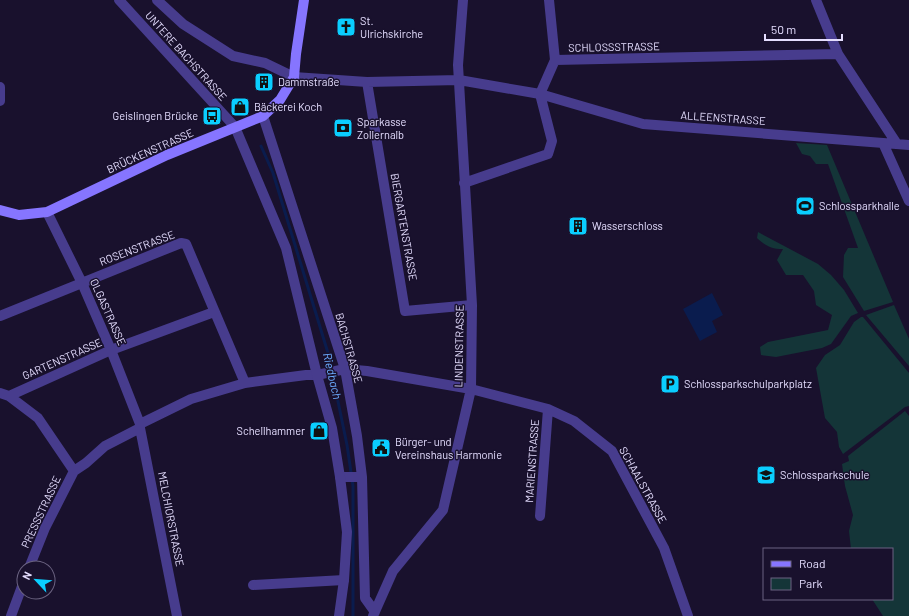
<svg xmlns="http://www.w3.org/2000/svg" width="909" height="616" font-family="Barlow,sans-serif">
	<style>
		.green { fill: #143538 }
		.water { fill: #0a1c4e }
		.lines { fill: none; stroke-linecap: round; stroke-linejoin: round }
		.stream { stroke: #0a1c4e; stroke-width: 3 }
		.minor { stroke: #473c8d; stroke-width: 10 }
		.tertiary { stroke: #473c8d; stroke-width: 10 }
		.secondary { stroke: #8675ff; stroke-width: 10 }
		.labels { text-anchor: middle; stroke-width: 3; stroke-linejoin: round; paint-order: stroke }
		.poi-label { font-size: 11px; fill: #e5deff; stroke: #19112d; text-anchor: start }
		.street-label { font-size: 11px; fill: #e5deff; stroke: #19112d }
		.water-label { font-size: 12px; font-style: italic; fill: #6cacff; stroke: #19112d }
	</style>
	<rect width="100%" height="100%" fill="#19112d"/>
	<path class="green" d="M796,143L827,145L893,302L864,311L843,277L844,255L848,248H858L828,164H816L810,156L802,154Z
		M758,232L818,264L831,275L844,290L858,313L851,316L831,344L822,348L776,357L761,355L760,347L768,342L828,330L832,315L816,305L814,291L803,275H786L777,260L783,249C771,249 766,246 757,238Z
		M894,305L909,339V366L866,315Z
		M861,317H863L909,373V406L905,407L843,454L839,447L837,432L825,418L816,368L825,355L840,345L854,322Z
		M905,411L909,416V616H883L872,599H892V549H851L849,531L853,515L845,486L842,464L849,461L848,456Z"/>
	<path class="water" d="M712,293L723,315L712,321L717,332L700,341L683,309Z"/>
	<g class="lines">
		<path class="stream" d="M261,146L273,173L328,353L347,445L353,486V616"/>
		<path class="minor" d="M119,0L235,127
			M157,0L183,24L233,56L265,63L294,77L367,82L459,80L540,94L643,124L909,145
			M816,0L838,54L897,144
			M555,60L838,54
			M367,82L405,311L472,305
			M0,87V101
			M540,94L555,60L549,0
			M263,116L345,369L357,436L362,477L365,598L375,612
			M883,143L909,201
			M464,183L548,154L552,141L540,94
			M47,212L82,283L111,350L140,424
			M0,316L181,243L186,244L245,383
			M0,393L9,396L38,418L74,471
			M9,396L111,350L214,312
			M140,428L177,616
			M340,477H362
			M540,516L548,409
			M29,568L45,528L74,471L86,463L105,446L140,428V424L191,399L245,383L306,375H317L345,369L367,371L471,389L548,409L574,421L612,451L664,548L688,616
			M253,585L344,580
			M11,616L24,581
			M373,616L393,571L443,510L471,389L472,305L458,65L463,0"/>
		<path class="tertiary" d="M235,127L286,248L317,375L332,428L340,477L347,532L344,580L339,616"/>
		<path class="secondary" d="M0,210L19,215L47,212L167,155L263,116L280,100L294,77L296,54L304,0"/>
	</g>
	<defs>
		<g id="church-square" transform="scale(1)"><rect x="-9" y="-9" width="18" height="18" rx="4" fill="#0aceff" stroke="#19112d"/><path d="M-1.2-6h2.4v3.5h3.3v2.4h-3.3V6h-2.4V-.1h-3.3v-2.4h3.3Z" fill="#111"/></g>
		<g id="building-square" transform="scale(1)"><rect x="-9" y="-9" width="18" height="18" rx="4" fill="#0aceff" stroke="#19112d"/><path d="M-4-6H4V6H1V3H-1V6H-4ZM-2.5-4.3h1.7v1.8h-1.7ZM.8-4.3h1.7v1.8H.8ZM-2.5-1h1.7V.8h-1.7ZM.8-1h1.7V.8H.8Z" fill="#111"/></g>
		<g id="shop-square" transform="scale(1)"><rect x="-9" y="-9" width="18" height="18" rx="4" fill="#0aceff" stroke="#19112d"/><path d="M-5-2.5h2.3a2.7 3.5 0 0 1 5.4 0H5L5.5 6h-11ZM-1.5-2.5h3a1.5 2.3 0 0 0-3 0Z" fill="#111"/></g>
		<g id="bus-square" transform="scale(1)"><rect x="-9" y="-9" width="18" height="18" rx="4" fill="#0aceff" stroke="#19112d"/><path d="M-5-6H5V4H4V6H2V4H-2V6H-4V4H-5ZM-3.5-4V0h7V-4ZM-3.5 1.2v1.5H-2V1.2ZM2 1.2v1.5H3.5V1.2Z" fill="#111"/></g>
		<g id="bank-square" transform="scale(1)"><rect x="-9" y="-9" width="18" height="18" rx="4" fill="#0aceff" stroke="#19112d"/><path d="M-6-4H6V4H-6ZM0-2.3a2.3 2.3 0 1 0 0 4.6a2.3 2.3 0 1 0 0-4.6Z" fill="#111"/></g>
		<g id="stadium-square" transform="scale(1)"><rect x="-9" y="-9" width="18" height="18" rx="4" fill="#0aceff" stroke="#19112d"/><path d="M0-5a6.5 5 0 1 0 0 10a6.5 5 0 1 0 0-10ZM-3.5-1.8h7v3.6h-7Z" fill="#111"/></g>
		<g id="parking-square" transform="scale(1)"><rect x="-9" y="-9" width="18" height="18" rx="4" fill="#0aceff" stroke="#19112d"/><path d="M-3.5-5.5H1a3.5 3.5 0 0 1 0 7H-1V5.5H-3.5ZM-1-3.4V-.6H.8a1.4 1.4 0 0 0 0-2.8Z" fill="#111"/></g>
		<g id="civic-square" transform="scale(1)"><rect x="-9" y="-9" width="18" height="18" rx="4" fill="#0aceff" stroke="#19112d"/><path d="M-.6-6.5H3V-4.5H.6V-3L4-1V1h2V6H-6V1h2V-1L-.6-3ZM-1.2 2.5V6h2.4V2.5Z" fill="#111"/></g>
		<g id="school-square" transform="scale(1)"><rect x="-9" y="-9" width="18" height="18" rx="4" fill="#0aceff" stroke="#19112d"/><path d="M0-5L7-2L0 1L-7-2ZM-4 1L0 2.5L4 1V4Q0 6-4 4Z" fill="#111"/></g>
	</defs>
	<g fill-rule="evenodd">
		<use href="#church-square" x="346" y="27"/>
		<use href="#building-square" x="264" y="82"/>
		<use href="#shop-square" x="240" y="107"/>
		<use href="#bus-square" x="212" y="116"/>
		<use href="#bank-square" x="343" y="128"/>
		<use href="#stadium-square" x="805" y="206"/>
		<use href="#building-square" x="578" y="226"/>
		<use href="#parking-square" x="670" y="384"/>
		<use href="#shop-square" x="319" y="431"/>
		<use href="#civic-square" x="381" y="448"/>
		<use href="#school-square" x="766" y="475"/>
	</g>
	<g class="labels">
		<g class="poi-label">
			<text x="360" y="25">St.<tspan x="360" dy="13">Ulrichskirche</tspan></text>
			<text x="278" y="86">Dammstraße</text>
			<text x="254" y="111">Bäckerei Koch</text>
			<text x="198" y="120" text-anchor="end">Geislingen Brücke</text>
			<text x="357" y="126">Sparkasse<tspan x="357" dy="13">Zollernalb</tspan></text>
			<text x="819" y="210">Schlossparkhalle</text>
			<text x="592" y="230">Wasserschloss</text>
			<text x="684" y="388">Schlossparkschulparkplatz</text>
			<text x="305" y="435" text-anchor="end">Schellhammer</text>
			<text x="395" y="446">Bürger- und<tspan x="395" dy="13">Vereinshaus Harmonie</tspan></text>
			<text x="780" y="479">Schlossparkschule</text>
		</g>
		<g class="street-label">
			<text transform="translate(614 47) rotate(-1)" y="4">SCHLOSSSTRASSE</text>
			<text transform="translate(186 56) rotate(48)" y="4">UNTERE BACHSTRASSE</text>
			<text transform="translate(723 118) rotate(4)" y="4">ALLEENSTRASSE</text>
			<text transform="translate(150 151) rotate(-24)" y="4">BRÜCKENSTRASSE</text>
			<text transform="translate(404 227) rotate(80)" y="4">BIERGARTENSTRASSE</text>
			<text transform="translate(137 248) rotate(-21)" y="4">ROSENSTRASSE</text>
			<text transform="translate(108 312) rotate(66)" y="4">OLGASTRASSE</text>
			<text transform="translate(459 346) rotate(-89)" y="4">LINDENSTRASSE</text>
			<text transform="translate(349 348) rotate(74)" y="4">BACHSTRASSE</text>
			<text transform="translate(62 359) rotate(-24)" y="4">GARTENSTRASSE</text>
			<text transform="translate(532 461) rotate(-86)" y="4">MARIENSTRASSE</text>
			<text transform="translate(643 485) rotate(61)" y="4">SCHAALSTRASSE</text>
			<text transform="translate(41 512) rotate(-65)" y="4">PRESSSTRASSE</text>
			<text transform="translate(171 519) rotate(79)" y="4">MELCHIORSTRASSE</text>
		</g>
		<g class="water-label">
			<text transform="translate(332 376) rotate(77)" y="4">Riedbach</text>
		</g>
	</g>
	<rect x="763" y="548" width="130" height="52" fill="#19112d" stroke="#6b6381"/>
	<rect x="771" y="561" width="20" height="6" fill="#8675ff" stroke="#6b6381"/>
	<text x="799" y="568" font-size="12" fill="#e5deff">Road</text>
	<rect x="771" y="578" width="20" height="12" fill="#143538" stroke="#6b6381"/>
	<text x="799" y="588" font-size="12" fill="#e5deff">Park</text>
	<g transform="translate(36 580) rotate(296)"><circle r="19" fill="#19112d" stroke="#6b6381"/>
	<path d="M0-3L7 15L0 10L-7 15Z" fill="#0aceff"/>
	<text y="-6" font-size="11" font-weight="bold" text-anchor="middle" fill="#e5deff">N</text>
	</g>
	<path d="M765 34v6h77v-6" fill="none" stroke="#e5deff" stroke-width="2"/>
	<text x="771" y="34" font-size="12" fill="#e5deff" stroke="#19112d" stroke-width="3" paint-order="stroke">50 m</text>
</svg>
